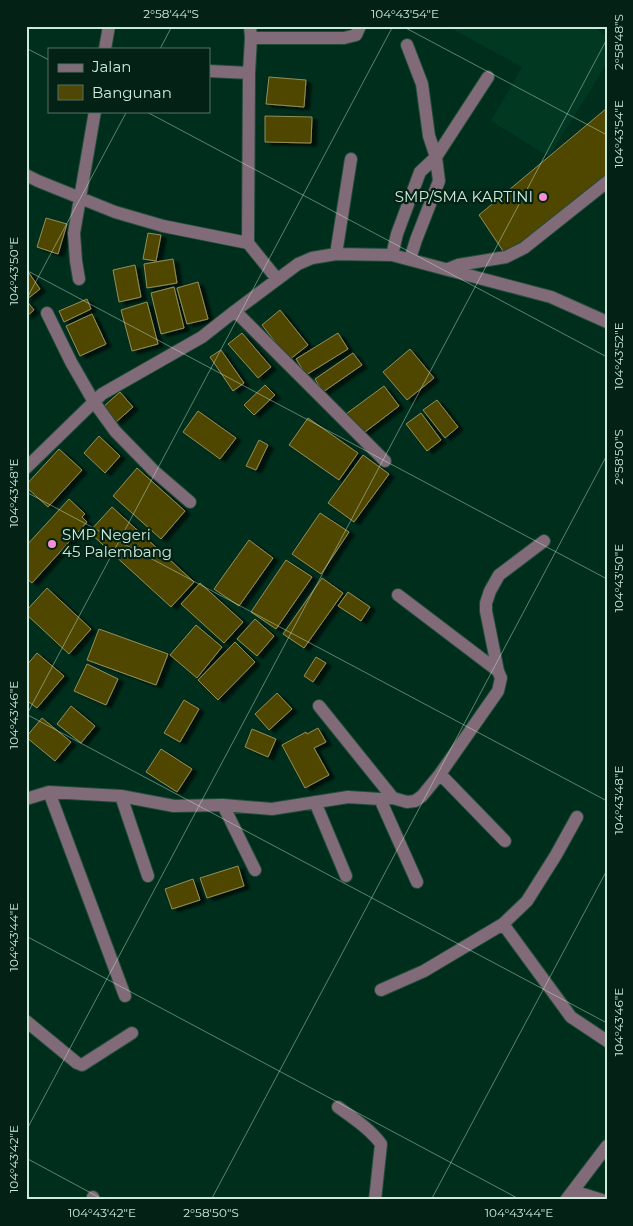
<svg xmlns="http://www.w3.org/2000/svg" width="633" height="1226" font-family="Montserrat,sans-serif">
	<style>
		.built { fill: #003822 }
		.building { fill: #4f4705; stroke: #968e56; filter: url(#shadow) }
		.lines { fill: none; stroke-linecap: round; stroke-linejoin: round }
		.minor-casing { stroke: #214c3a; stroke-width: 14 }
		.minor { stroke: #816b78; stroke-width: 12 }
		.ticks { fill: none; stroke: #cdebda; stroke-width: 1; stroke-opacity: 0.45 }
		.poi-dot { fill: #f591d2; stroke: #032215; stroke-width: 2 }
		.labels { text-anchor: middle; stroke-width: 4.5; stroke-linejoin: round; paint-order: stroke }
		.poi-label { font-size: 15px; fill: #cdebda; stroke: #032215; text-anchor: end }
		.neatline { fill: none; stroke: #cdebda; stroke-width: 2 }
		.ticks-label { font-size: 12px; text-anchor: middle; fill: #cdebda }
	</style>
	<defs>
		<filter id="shadow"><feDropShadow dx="5.5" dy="3" stdDeviation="1" flood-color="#0009"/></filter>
	</defs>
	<rect width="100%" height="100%" fill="#002e1c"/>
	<path class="built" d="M447,26H593L607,37V63L549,157L491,121L522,67Z"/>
	<path class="building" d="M269,77L306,80L304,107L266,104Z
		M607,108V179L523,247L505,254L479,215Z
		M265,116L312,117L311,143L265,142Z
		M46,218L67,224L58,254L37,247Z
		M148,233L161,235L156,261L143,259Z
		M173,259L177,283L147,288L144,264Z
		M135,265L141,297L119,302L113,270Z
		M27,270L40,289L26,300V271Z
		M198,282L208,319L187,324L177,288Z
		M174,287L184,328L161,334L151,293Z
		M87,299L91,309L64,322L59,311Z
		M26,300L34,310L26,317Z
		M147,302L158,344L132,351L121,310Z
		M280,310L308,345L289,360L262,325Z
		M92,314L106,344L80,356L66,326Z
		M242,333L271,367L258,378L228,344Z
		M338,333L348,349L306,375L296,359Z
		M410,349L434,378L407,400L383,372Z
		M221,350L244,383L233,391L210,357Z
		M353,353L362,365L323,392L315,379Z
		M265,385L275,395L254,415L244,405Z
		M384,386L399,406L361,435L346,414Z
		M120,392L133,407L116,422L103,407Z
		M437,400L458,427L445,438L423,410Z
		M198,411L236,438L220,459L183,432Z
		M421,413L441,440L427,451L406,424Z
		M308,418L358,453L339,480L289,445Z
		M99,436L120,456L105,473L84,453Z
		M259,440L268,445L256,470L246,466Z
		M59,449L82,470L48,507L26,487V485Z
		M363,455L389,474L354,522L328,503Z
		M137,468L185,511L161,539L113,496Z
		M69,499L85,514L82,517L87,522L32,583L26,578V546Z
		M112,507L194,582L171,607L89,532Z
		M320,513L349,532L321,574L292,554Z
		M249,540L273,558L239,606L214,589Z
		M286,560L312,577L276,629L251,612Z
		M322,578L343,593L304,648L283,634Z
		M200,583L243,622L224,643L181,604Z
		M47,588L91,629L69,654L26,614V611Z
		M348,592L370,607L361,621L338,606Z
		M255,619L274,636L257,656L237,639Z
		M196,625L222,647L197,678L170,655Z
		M99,629L168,654L156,685L87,660Z
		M235,642L255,662L218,700L198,680Z
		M37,653L64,676L37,708L26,700V666Z
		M316,657L326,663L313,682L304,676Z
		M87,664L118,679L106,705L74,691Z
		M277,693L292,709L269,730L255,714Z
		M184,700L199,709L180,742L164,733Z
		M71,706L95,726L81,743L57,724Z
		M42,718L71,742L55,761L26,737Z
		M318,728L326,742L314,748L329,775L305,788L282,745L306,732L307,734Z
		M252,729L276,739L268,757L245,747Z
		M161,749L192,769L177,792L146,772Z
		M238,866L244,886L207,898L200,878Z
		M193,879L200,900L172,909L165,889Z"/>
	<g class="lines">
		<g class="minor-casing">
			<path id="minor" d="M250,26L251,38L249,73L248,243L277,279
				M251,38H344L356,35L360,26
				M407,45L422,84L429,136L436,157L439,181L416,240L410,259
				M105,49L109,26
				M209,71L249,73
				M26,175L38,181L115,212L163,226L248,243
				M336,254L351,159
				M392,255L397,234L420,172L436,157L488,77
				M448,269L458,265L506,257L524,248L607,182
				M79,279L76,261L74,233L95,111
				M235,311L385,461
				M47,313L71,362L94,402L115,431L154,471L190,502
				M26,468L102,394L202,337L235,311L298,264L312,258L336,254L392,255L551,297L607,322
				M498,671L486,611V603L490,591L499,575L544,541
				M319,706L393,798
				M440,774L505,841
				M49,792L125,996
				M121,796L148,876
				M26,799L49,792L121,796L174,806L223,805L272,809L348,797L380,799L393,798L407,802L415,801L422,796L440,774L498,691L501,678L498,671L398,595
				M380,799L417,882
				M315,802L346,876
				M223,805L255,870
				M503,924L571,1017L607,1041
				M381,990L424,971L503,924L527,901L556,855L577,817
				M26,1021L77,1063L82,1065L132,1033
				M338,1107C353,1118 370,1129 381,1144L375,1200
				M573,1191L602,1200
				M93,1197L94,1200
				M566,1200L607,1146"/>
		</g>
		<use href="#minor" class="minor"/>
	</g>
	<path class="ticks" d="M402,26L607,135M26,48L49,60M160,49L172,26M145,111L607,357M26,270L607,579M26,300L127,111M26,492L607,801M26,714L607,1023M26,716L393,26M26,936L521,1200M26,1131L607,39M26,1158L104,1200M211,1200L607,455M431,1200L607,870"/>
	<g class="poi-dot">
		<circle cx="543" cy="197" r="5"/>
		<circle cx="52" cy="544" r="5"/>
	</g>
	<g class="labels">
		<g class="poi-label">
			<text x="533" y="202">SMP/SMA KARTINI</text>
			<text x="62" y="540" text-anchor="start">SMP Negeri<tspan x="62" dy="17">45 Palembang</tspan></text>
		</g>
	</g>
	<rect width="633" height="1226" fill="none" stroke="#032215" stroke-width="55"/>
	<rect x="48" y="48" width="162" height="65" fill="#032215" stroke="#547264"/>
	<rect x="58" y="64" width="25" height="8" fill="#816b78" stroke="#547264"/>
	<text x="92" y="72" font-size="15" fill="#cdebda">Jalan</text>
	<rect x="58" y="85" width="25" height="15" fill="#4f4705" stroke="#547264"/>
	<text x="92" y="98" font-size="15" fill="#cdebda">Bangunan</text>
	<rect x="28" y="28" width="578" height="1170" class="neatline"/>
	<g class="ticks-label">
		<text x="171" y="18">2°58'44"S</text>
		<text x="405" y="18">104°43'54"E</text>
		<text transform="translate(619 42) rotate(-90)" y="4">2°58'48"S</text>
		<text transform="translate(619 134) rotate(-90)" y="4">104°43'54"E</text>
		<text transform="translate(14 271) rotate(-90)" y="4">104°43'50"E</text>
		<text transform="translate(619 356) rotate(-90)" y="4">104°43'52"E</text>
		<text transform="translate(619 457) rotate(-90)" y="4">2°58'50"S</text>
		<text transform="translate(14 493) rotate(-90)" y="4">104°43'48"E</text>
		<text transform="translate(619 578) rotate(-90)" y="4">104°43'50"E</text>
		<text transform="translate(14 715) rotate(-90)" y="4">104°43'46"E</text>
		<text transform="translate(619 800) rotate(-90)" y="4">104°43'48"E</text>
		<text transform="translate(14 937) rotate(-90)" y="4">104°43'44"E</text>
		<text transform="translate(619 1022) rotate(-90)" y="4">104°43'46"E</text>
		<text transform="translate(14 1159) rotate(-90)" y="4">104°43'42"E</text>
		<text x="102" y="1217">104°43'42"E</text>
		<text x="211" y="1217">2°58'50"S</text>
		<text x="519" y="1217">104°43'44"E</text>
	</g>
</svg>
